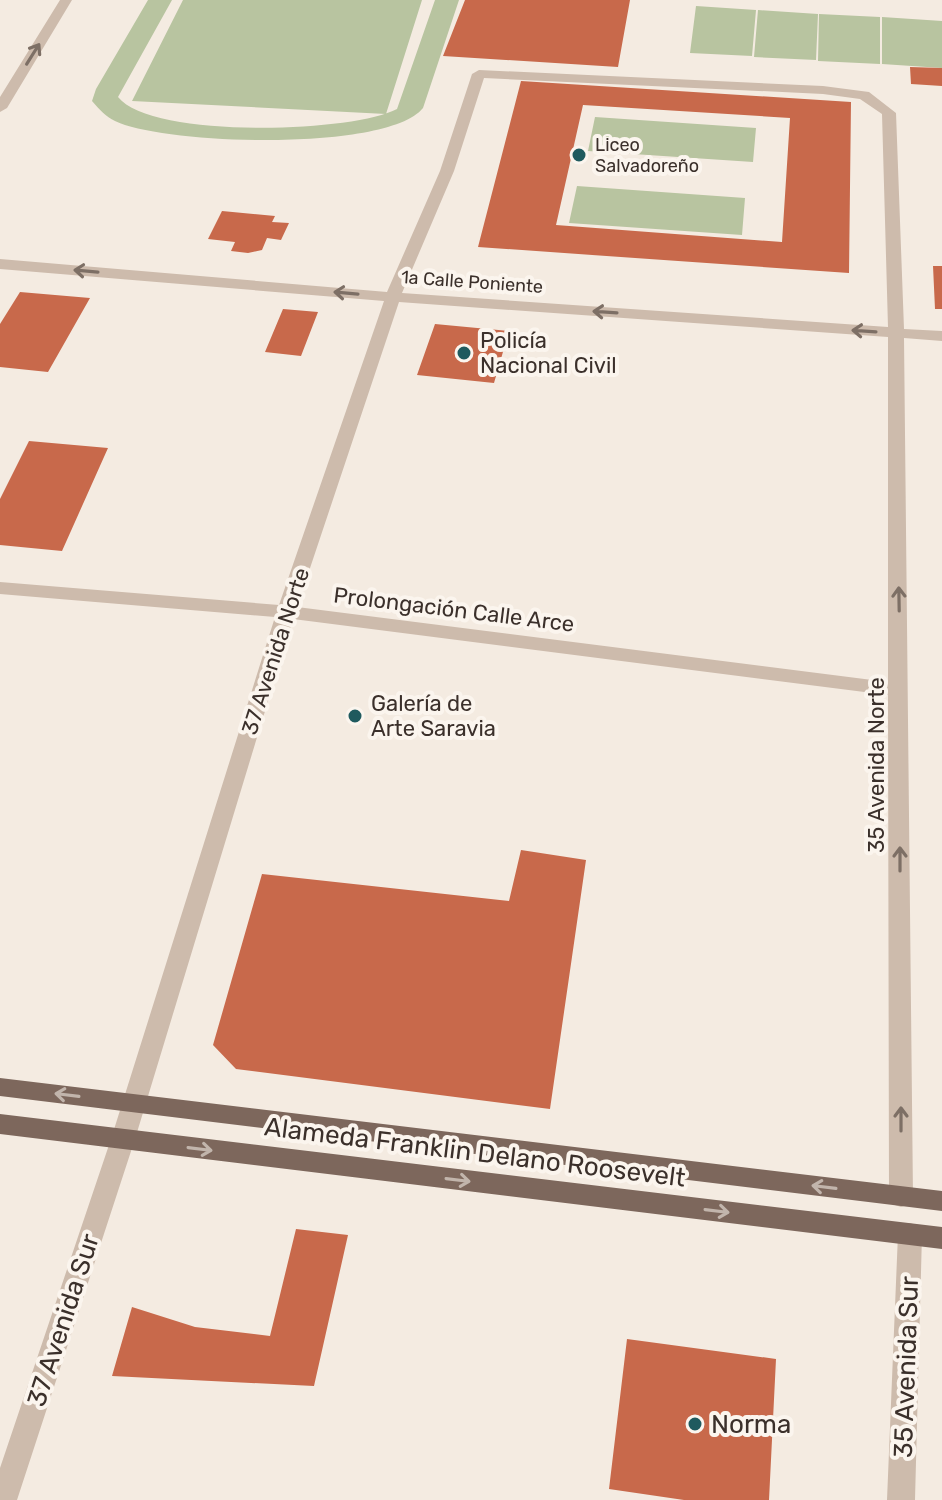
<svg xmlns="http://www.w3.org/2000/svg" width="942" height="1500" font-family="Rubik,sans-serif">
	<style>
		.green { fill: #b8c4a0 }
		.building { fill: #c8694b; fill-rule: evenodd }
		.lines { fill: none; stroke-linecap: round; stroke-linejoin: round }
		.minor { fill: #cdbbac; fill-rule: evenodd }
		.major { fill: #7d675c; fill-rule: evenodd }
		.oneway { stroke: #7d6f65 }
		.oneway2 { stroke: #c2b5ac }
		.poi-dot { fill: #1f5a5e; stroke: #fbf5ee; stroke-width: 3 }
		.labels { text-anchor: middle; stroke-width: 8; stroke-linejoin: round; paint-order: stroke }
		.far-poi-label { font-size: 18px; fill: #3b302b; stroke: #fbf5ee; text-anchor: start }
		.far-street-label { font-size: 18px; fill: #3b302b; stroke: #fbf5ee }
		.poi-label { font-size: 22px; fill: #3b302b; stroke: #fbf5ee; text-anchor: start }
		.street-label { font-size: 22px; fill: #3b302b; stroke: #fbf5ee }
		.near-street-label { font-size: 26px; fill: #3b302b; stroke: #fbf5ee }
		.near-poi-label { font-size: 26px; fill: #3b302b; stroke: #fbf5ee; text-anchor: start }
	</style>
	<rect width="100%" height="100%" fill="#f4ebe1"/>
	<path class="green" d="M148,0H172L118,97C151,139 352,133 397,109L435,0H459L423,108C388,152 164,145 115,121C106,117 99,109 92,101L96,89Z
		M183,0H422L386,114L132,101Z
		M696,6L756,10L752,56L690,53Z
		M758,10L818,14L816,60L754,57Z
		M819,14L880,17V64L818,61Z
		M882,17L942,21V68L882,64Z
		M595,117L756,128L753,162L588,151Z
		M577,186L745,198L742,235L569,223Z"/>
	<path class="building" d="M465,0H630L618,67L443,56Z
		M910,67L942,68V86L911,84Z
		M521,81L851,102L849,273L478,247ZM583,105L790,118L782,242L556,225Z
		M222,211L275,216L272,222L289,223L281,240L267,238L262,250L248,253L231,251L235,242L208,239Z
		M933,266H942V309H935Z
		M20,292L90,298L48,372L0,367V324Z
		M283,309L318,312L301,356L265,352Z
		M435,324L509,331L494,383L417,375Z
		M29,441L108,448L62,551L0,545V499Z
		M521,850L586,860L550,1109L236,1069L213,1045L262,874L509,901Z
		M296,1229L348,1235L314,1386L112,1376L132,1307L195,1327L270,1336Z
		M627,1339L776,1359L769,1500H684L609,1489Z"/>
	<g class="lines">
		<path class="minor" d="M60,0H72L7,108L0,112V97Z
			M479,70L823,86L869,92L896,113L904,329L942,331V341L904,338L913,1197L910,1204L901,1207L892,1204L889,1197L888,695L293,619L135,1139L17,1500H0V1468L111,1139L275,617L0,594V582L279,605L384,301L0,269V259L387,292L440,171L472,74ZM484,78L823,94L860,99L882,114L888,327L402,293L454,171ZM399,302L888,337V682L297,607Z
			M910,1223L919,1226L922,1234L915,1500H887L898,1234L901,1226Z"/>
		<path class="major" d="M0,1078L942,1191V1211L0,1096Z
			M0,1114L942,1227V1249L0,1134Z"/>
	</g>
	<defs><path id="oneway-shaft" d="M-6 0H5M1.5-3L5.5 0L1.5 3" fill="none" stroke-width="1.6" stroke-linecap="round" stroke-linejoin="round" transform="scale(2)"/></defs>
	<g class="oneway">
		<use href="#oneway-shaft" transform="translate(33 54) rotate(-58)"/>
		<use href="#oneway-shaft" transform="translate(86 271) rotate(-175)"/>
		<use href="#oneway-shaft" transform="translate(346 293) rotate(-175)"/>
		<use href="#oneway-shaft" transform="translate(605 312) rotate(-176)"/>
		<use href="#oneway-shaft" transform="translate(864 331) rotate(-176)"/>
		<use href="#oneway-shaft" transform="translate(899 599) rotate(-91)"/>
		<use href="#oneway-shaft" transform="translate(900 859) rotate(-90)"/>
		<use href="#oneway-shaft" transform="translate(901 1119) rotate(-90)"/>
	</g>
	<g class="oneway2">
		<use href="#oneway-shaft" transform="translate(67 1095) rotate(-173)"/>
		<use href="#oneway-shaft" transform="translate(200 1149) rotate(7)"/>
		<use href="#oneway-shaft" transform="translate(458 1180) rotate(7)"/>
		<use href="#oneway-shaft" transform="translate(824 1187) rotate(-173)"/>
		<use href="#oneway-shaft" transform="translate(717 1211) rotate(7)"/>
	</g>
	<g class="poi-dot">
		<circle cx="579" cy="155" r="8"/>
		<circle cx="464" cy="353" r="8"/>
		<circle cx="355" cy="716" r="8"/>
		<circle cx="695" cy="1424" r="8"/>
	</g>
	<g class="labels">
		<g class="far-poi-label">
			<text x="595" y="151">Liceo<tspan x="595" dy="21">Salvadoreño</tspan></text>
		</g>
		<g class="far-street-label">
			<text transform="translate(472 282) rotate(4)" y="6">1a Calle Poniente</text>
		</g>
		<g class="poi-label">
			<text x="480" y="348">Policía<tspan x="480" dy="25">Nacional Civil</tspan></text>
			<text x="371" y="711">Galería de<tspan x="371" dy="25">Arte Saravia</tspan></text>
		</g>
		<g class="street-label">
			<text transform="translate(454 609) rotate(7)" y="8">Prolongación Calle Arce</text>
			<text transform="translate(275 651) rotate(-72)" y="8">37 Avenida Norte</text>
			<text transform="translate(876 765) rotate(-90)" y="8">35 Avenida Norte</text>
		</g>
		<g class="near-street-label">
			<text transform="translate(475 1152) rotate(7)" y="9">Alameda Franklin Delano Roosevelt</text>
			<text transform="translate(63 1320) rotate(-72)" y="9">37 Avenida Sur</text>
			<text transform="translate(906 1367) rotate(-88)" y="9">35 Avenida Sur</text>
		</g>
		<g class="near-poi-label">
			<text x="711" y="1433">Norma</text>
		</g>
	</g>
</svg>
